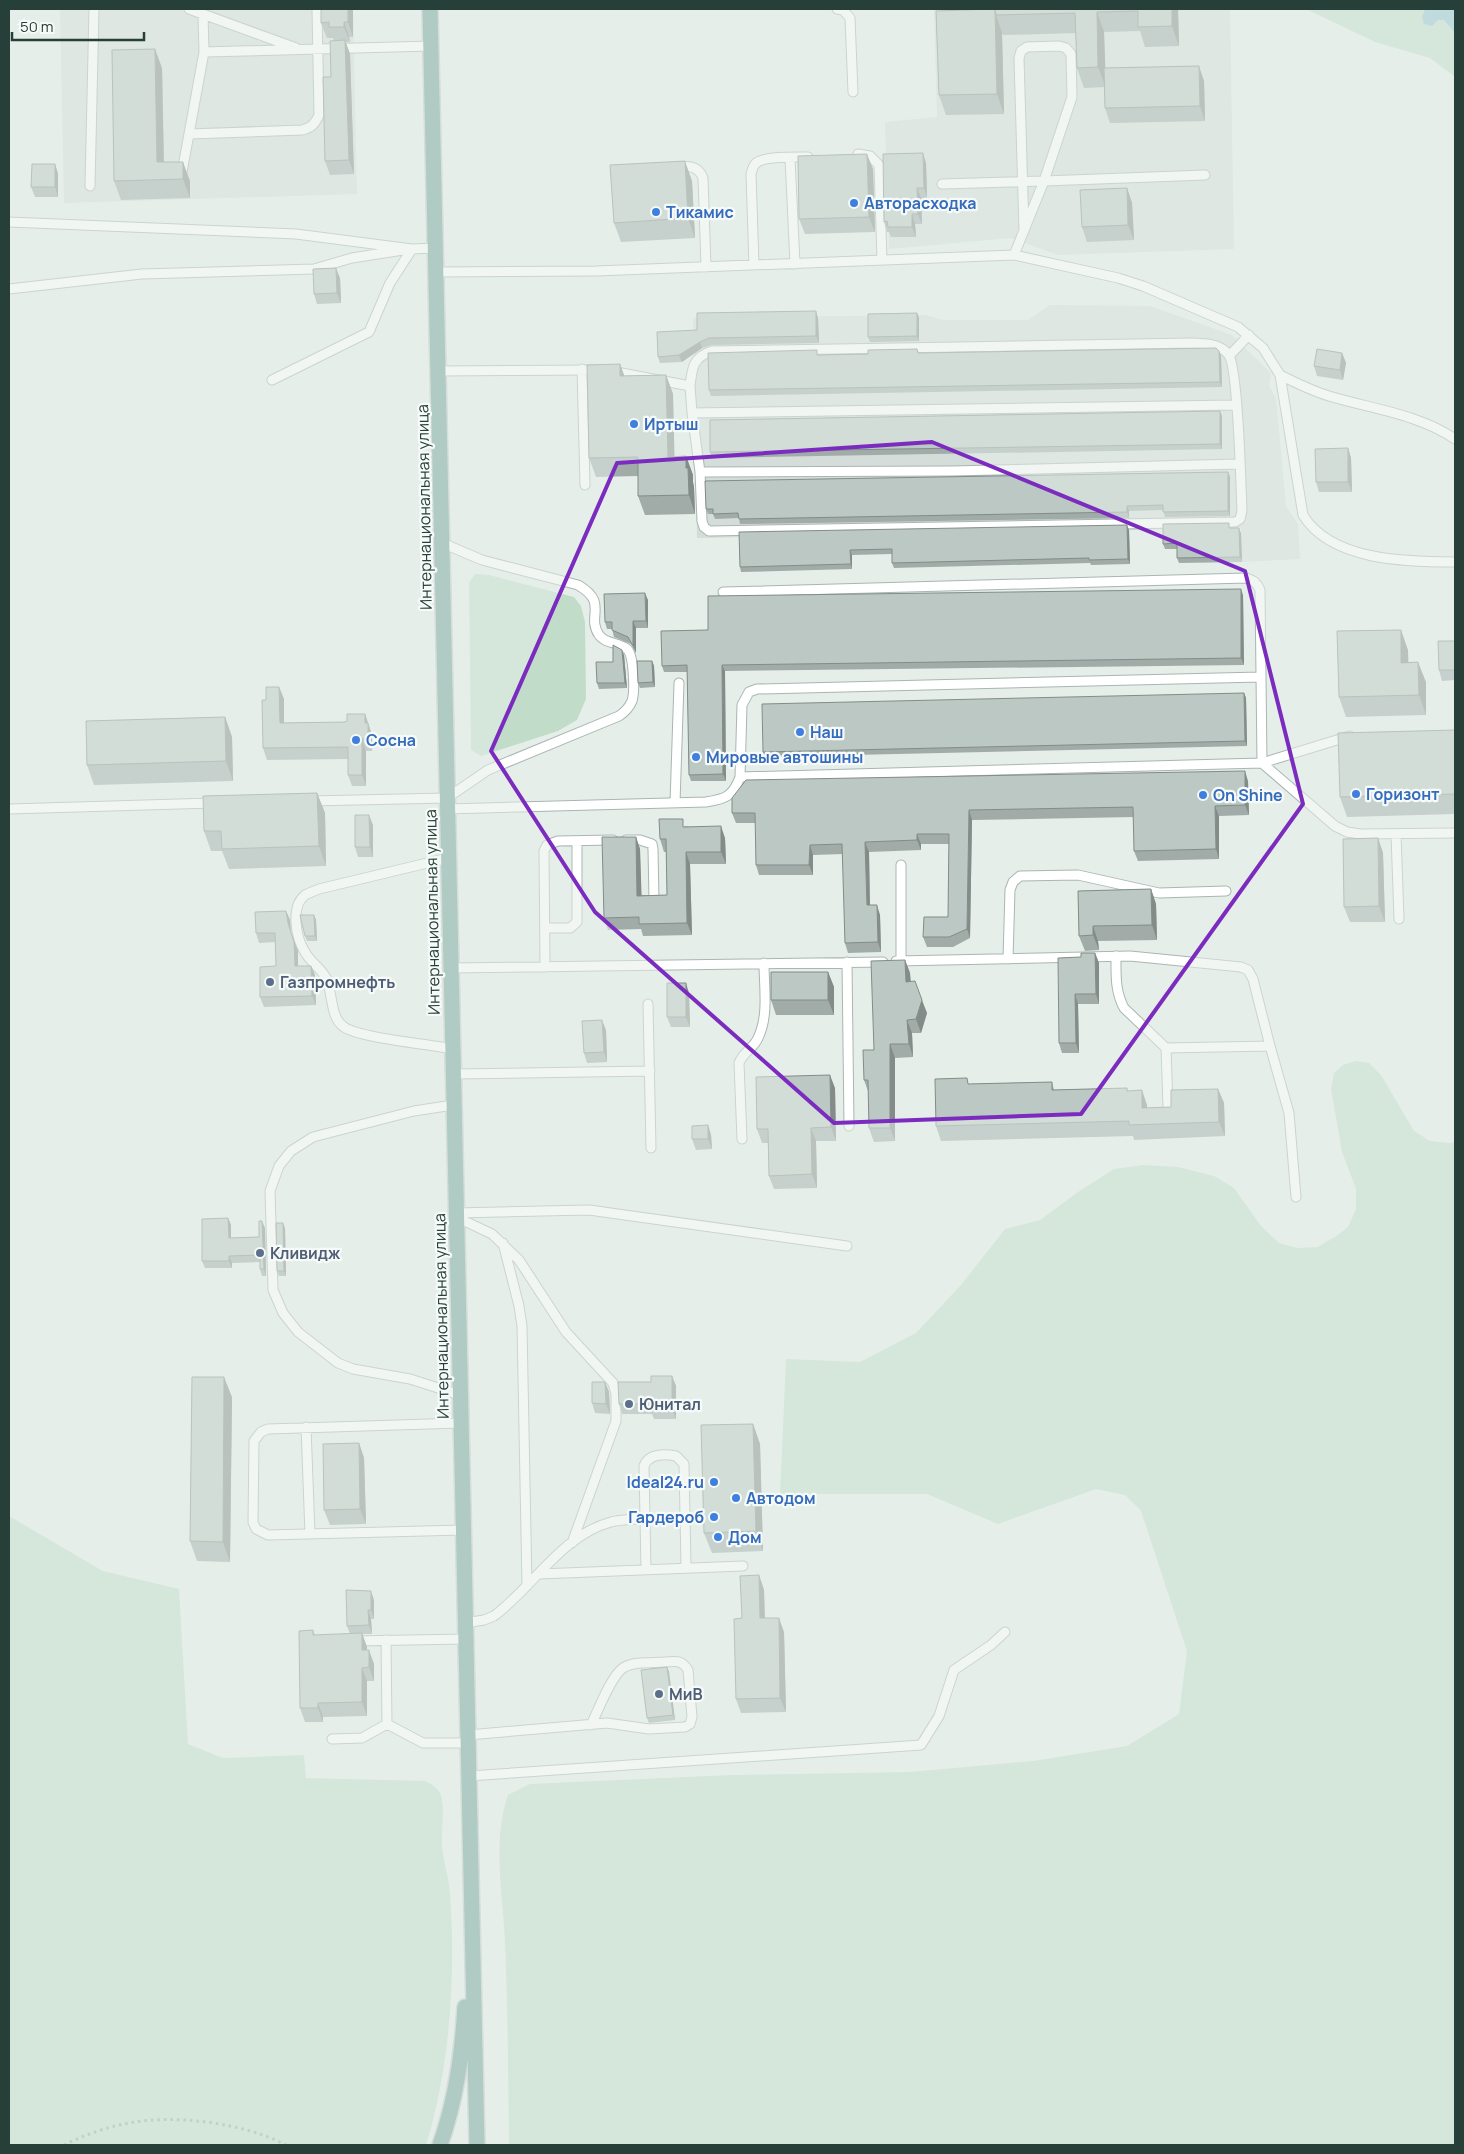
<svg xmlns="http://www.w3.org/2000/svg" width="1464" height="2154" font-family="Manrope,sans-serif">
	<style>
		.built { fill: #d4ddd9 }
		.green { fill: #c1ddc9 }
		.water { fill: #93c3ce }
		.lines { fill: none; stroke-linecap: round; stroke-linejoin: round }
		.lane-casing { stroke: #a9b6b1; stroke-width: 11 }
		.primary-casing { stroke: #c2c9c7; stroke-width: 18 }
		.path { stroke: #89afa4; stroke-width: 3; stroke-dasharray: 2.5 4; stroke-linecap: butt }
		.lane { stroke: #fff; stroke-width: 9 }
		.primary { stroke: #6e9f94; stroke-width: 15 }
		.wall { fill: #a1aca8 }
		.shaded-wall { fill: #838c88 }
		.building { fill: #bbc8c3; stroke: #838c88 }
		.marked { fill: none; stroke: #7b2cbf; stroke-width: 4; stroke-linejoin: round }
		.shop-dot { fill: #3f7fe0; stroke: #f6faf8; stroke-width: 2 }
		.service-dot { fill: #5c6f8a; stroke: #f6faf8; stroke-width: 2 }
		.labels { text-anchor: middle; stroke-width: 4.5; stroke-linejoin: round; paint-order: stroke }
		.shop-label { font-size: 16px; font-weight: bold; fill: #366cbe; stroke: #f6faf8; text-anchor: start }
		.street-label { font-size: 16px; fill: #263f38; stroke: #f6faf8 }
		.service-label { font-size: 16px; font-weight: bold; fill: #4e5e75; stroke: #f6faf8; text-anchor: start }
	</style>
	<rect width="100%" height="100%" fill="#e6eeea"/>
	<path class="built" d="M60,9H353L357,194L64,203Z
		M934,9H1230L1234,249L1058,255L1011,238L889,249L885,122L937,117Z
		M1050,305L1150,306L1232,335L1271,373L1269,386L1276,398L1286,506L1298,524L1300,559L1242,562L1241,528L697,538L693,318L925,315L943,320H1028Z"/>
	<path class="green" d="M1306,9H1425L1423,10L1438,20H1445L1455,33V77L1430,58L1375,42Z
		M475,574L489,575L574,597L581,606L585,622L586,699L577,720L558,731L481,756L471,750L469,583Z
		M1356,1061L1369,1063L1381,1075L1414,1131L1430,1141L1450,1143L1455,1142V2145H509C508,2078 508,2010 505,1943C503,1895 492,1841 508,1795L530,1784L731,1775L910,1772L1033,1761L1127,1746L1179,1714L1187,1651L1141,1511L1125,1495L1096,1489L998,1524L927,1494H780L786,1359L860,1362L916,1333L961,1285L1005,1229L1040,1220L1078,1192L1114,1169L1143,1165L1178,1167L1214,1176L1234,1188L1261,1226L1279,1243L1297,1248L1317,1247L1335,1237L1348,1227L1356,1209V1189L1342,1152L1331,1089L1334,1073L1343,1065Z
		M9,1516L103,1571L179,1589L188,1744L223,1758L304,1755L306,1778L425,1781C431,1784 439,1788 441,1796C445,1806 441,1833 442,1845C443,1861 449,1877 450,1894C456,1975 450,2068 426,2145H9Z"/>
	<path class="water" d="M1425,9H1455V33L1444,20H1438L1432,26L1424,24L1422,17Z"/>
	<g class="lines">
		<g class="lane-casing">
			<path id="lane" d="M189,9L296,48
				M837,9L843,10L850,18L853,92
				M203,14L204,52
				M189,134L302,130C311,128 315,124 319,115L317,9
				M858,154L870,156L879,165L882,260
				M790,158L795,264
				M676,167C688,166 698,165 703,178L706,267
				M182,172L204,52L431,46
				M942,184L1044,181L1072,97L1071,54L1066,48L1059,46L1027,47L1021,51L1019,58L1024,231
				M90,186L94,9
				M9,222L296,234L412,249L435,248
				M1014,255L1044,181L1205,175
				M754,265L751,174C752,170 753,166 756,163C764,156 796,157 808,157
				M436,272L596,271L1014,255L1118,278L1143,286L1238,327L1263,348L1280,375L1303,515C1331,561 1407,562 1455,562
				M9,289L142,274L314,269L352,258L403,250
				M1230,355L1249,335
				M582,369L585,485
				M439,371L598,370
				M611,371L690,386C692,368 693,357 712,351L1192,343C1205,344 1219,343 1228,354C1238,364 1241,488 1242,511L1240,519L1235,522L709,531L704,527L702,521L700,472L952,471L1239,464
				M1280,375C1296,383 1312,391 1329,396C1372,409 1418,414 1455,439
				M272,380L369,332L390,283L412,249
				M690,386L692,413
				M700,472L692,413L1236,405
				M723,592L1246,578C1254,580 1257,583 1260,590L1262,763L1335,826L1347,832L1360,834L1455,833
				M1261,677L757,689L749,692L742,705L740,777L1262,763L1350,736
				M309,801L447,798L488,770L619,716C625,712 629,708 632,701C635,692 634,655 627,649C619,642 605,644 599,635C586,616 609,603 578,585L482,560L442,543
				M675,803L679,683
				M9,809L213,803
				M447,809L706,802C726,799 733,796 740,777
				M1396,834L1399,919
				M626,840H640L652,844L653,849L654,900
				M448,858L319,889C314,891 309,893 305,895C290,907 296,938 305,952C310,962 321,968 326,978C333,993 330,1018 344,1027C360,1038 429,1044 452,1049
				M545,928H570L577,922V841
				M1116,956C1116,975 1115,991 1124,1008L1166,1048L1270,1046L1289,1113L1296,1197
				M1008,959L1010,890L1013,882L1020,876L1078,875L1159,893L1226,891
				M896,961L1130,956L1241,967L1248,970L1253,979L1270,1046
				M901,961V865
				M847,962L849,1126
				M545,967L544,851L547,845L558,841L613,840
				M451,968L883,962
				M648,1004L651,1148
				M1166,1048L1168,1107
				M453,1074L650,1071
				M453,1105L414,1111L313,1137L291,1151L279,1166L270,1191L273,1290L283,1313L298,1332L338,1363L353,1369L410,1379L460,1395
				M742,1139L739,1063C743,1052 754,1048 758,1038C769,1015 764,988 764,963
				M456,1213L589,1210L847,1246
				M456,1217L492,1234L519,1260L566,1332L613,1383L616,1394V1421L572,1543
				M503,1243L519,1306L522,1326L527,1586
				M461,1423L268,1429L261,1432L254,1441L253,1522L256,1529L268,1535L463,1530
				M306,1427L310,1534
				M646,1570L644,1466C649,1453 665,1454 676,1456L684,1464L686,1568
				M539,1574L743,1566
				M465,1623L484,1620L494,1616C533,1587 562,1535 611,1522C630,1517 664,1520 685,1519
				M386,1640L387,1724L423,1743H468
				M353,1641L466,1639
				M468,1735L607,1723L649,1729L685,1727L690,1724L692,1717L688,1670C682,1660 675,1661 665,1662C652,1663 634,1661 623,1668C611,1676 598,1711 591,1725
				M332,1739L362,1738L387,1724
				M469,1776L921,1745L939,1716L954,1670L991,1645L1005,1632"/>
		</g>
		<g class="primary-casing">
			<path id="primary" d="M430,9L477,2145
				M440,2145C456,2100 462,2055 465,2007"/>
		</g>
		<path class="path" d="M64,2145C84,2135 107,2127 129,2123C175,2114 244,2123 286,2145"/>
		<use href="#lane" class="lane"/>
		<use href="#primary" class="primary"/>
	</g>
	<path class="wall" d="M321,9H353V37H349L350,42H345L350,54L354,174L330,175L325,161L334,41L333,38H327L321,23Z
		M1178,9L1179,46L1145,47L1140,31L1104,32L1105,68L1204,81L1205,121L1110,123L1105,108L1104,87L1084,88L1077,68L1076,33L1003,35L1002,33L1004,114L946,115L939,95L936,11Z
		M162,68L164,162L190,181V198L121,200L114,181Z
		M926,163L927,198H921L922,224H915L916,237H891L889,232H887L884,222Z
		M55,164L58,174V197H35L31,187Z
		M873,169L875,232L805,234L799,219Z
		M692,181L695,238L621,242L614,223Z
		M1127,188L1132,203L1134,240L1087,242L1082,227Z
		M340,278L341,303L317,304L314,294Z
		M917,313L919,318V341L870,342L868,337Z
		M818,318L819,343L712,345L702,348L682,362L660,363L658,357L697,330Z
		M917,349L919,353L1219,351L1221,356L1222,387L711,396L709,390L819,355L868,354Z
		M1342,353L1346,363L1343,380L1317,376L1314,366Z
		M620,364L624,376L666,375L673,394L674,457L686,456L693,475V482L694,487L695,514L645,515L638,496V476L596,477L589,458Z
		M1222,416V449L712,458L710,452Z
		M1348,448L1351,458L1352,492H1319L1316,482Z
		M1230,477V516L1165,517L1163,510L1129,511V518L740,524L739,518L715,519L713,514H708L706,509Z
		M1230,528L1241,533L1242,562L1179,563L1177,558V549H1165L1163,544Z
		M1129,530L1130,564L1091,565L1090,563L894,568L892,563V554L852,555V569L741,572L740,567L739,532Z
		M1243,595L1244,665L725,671L726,781H691L689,775L687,672H664L662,666L708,630Z
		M648,600V628H636V653L631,644L614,637L612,629H607L605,622Z
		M1455,641V680L1442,681L1439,670Z
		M1408,650V663L1426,682V715L1346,717L1339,697Z
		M624,655L627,688L599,689L597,683L613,662Z
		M652,661L654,666L655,687L640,688L638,683Z
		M279,687L284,699V723L344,722L365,714L372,735V751H366V786H352L348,775V759L267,760L263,748L266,700Z
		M1244,693L1246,698L1247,746L765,757L763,752Z
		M225,717L232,737L233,781L94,785L87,765Z
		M1455,730V814L1347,817L1340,797Z
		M1248,781L1249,815L1219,816V859L1138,861L1134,851V817L972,820L970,938L953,947H927L923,937L948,917L949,844H921V850L869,852L870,905L880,915L881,952L848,953L845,943L843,854L813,855V875H759L756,865V823H736L732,813Z
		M317,793L325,813L326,866L229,869L222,851H211L204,831Z
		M373,825V857H358L355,847Z
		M686,826L725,838L726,864H690L692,935L643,936L641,929L608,930L604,918L636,837L640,849L641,895H667L666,852H664L660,839Z
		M1378,838L1383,853L1385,922H1350L1344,907Z
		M1151,889L1156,904L1157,940L1098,941L1099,950L1085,951L1079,936L1078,891Z
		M286,911L290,920L291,933L298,951V966H311L315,975L316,1005L264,1007L260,997L276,966V942L259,943L256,933Z
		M314,915L316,920L317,941H307L305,936Z
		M1095,953L1099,963V1004H1078L1079,1053H1062L1059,1043L1081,957Z
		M905,960L910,973L911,982L927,1013L921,1033H912L913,1057L895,1058V1141L874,1142L869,1128L868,1091L864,1080Z
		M828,972L834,987V1015H776L771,1000Z
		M689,993L690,1027H671L667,1017Z
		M606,1030L607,1062L587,1063L584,1053Z
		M1052,1082L1054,1090L1127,1088L1128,1091L1147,1105V1108L1171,1107L1218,1089L1224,1103L1225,1136L1134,1140L1133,1136L941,1141L936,1126L970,1084Z
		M835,1088L836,1141H816L817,1188L774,1189L769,1176L768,1143H762L757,1129Z
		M708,1125L711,1135L712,1149L696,1150L692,1139Z
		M228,1218L231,1225V1238L259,1237L265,1228L266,1276H262L260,1269V1262L232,1263V1268H205L202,1261Z
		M285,1228L286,1276H279L277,1271Z
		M672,1376L676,1386V1419H654L652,1414H622L619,1404L651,1382Z
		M605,1382L609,1392L610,1414L595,1413L592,1403Z
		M232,1397L230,1562L197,1561L190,1541Z
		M753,1424L760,1444L763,1551L712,1553L704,1533Z
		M359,1443L364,1458L366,1524L330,1525L324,1510Z
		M759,1575L764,1590L765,1618L784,1632L786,1712L741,1713L736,1699Z
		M374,1600V1619H371L372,1634H362L367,1647V1650L374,1664V1681H367V1716L323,1717V1722H305L300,1708L313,1630L315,1635L350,1634L347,1626Z
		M667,1667L669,1672L675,1720L649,1723L647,1718Z"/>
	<path class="shaded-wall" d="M348,9H353V37L348,22Z
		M995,9L996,15L1002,33L1004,114L997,94Z
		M1172,9H1178L1179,46L1172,26Z
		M1097,12L1104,32L1106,87L1098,67Z
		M344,22L349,37L350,42L344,27Z
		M345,40L350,54L354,174L349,160Z
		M155,49L162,68L164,179L157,162Z
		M1199,66L1204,81L1205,121L1200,106Z
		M923,153L926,163L927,198L924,188Z
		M867,154L873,169L875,232L869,217Z
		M685,161L692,181L695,238L688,218Z
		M183,162L190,181V198L183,179Z
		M55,164L58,174V197L55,187Z
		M917,188L921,198L922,224L918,214Z
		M1127,188L1132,203L1134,240L1128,225Z
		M912,214L915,224L916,237L912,227Z
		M336,268L340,278L341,303L337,293Z
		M816,311L818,318L819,343L816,336Z
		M917,313L919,318V341L917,336Z
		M700,342L702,348L682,362L679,355Z
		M1219,351L1221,356L1222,387L1220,382Z
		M1342,353L1346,363L1343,380L1340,370Z
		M620,364L627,383L620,376Z
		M666,375L673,394L675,476L668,457Z
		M1220,411L1222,416V449L1220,444Z
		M1348,448L1351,458L1352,492L1348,482Z
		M686,456L693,475V482L694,487L695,514L689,495L686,468Z
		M1228,472L1230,477V516L1228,511Z
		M1127,506L1129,511V518L1127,512Z
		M1127,525L1129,530L1130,564L1128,559Z
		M1239,528L1241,533L1242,562L1240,557Z
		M850,550L852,555V569L851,564Z
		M1241,589L1243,595L1244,665L1241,658Z
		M645,593L648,600V628L646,621Z
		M633,621L636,628V653L633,646Z
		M1401,630L1408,650L1409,683L1401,663Z
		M622,650L624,655L627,688L625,683Z
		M652,661L654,666L655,687L653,682Z
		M1418,662L1426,682V715L1419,695Z
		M722,665L725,671L726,781L723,774Z
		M279,687L284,699V734L280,723Z
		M1244,693L1246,698L1247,746L1245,741Z
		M365,714L372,735V751L368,739L365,723Z
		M225,717L232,737L233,781L226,761Z
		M362,739L366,751V786L362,775Z
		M1245,771L1248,781L1249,815L1245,805Z
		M317,793L325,813L326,866L319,846Z
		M1215,806L1219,816V859L1216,849Z
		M969,810L972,820L970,938L967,929Z
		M369,815L373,825V857L370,847Z
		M721,826L725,838L726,864L721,852Z
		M917,834L921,844V850L917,840Z
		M636,837L640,849L642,908L637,896Z
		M1378,838L1383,853L1385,922L1379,906Z
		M865,842L869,852L870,915L867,905Z
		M810,845L813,855V875L809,865Z
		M686,852L690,864L692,935L687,923Z
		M1151,889L1156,904L1157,940L1152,925Z
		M877,905L880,915L881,952L878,942Z
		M286,911L290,920L291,933L298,951V976L295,966Z
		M314,915L316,920L317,941L315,936Z
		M1093,926L1098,941L1099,950L1093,935Z
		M1095,953L1099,963V1004L1096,994Z
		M905,960L910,973L911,995L906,982Z
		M311,966L315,975L316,1005L312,996Z
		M828,972L834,987V1015L828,1000Z
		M686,983L689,993L690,1027L686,1017Z
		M1075,994L1078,1004L1079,1053L1076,1043Z
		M922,1000L927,1013L921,1033L916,1019Z
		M602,1020L606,1030L607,1062L604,1052Z
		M907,1020L912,1033L913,1057L909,1044Z
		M890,1044L895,1058V1141L890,1128Z
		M830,1075L835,1088L836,1141L831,1127Z
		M1218,1089L1224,1103L1225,1136L1219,1122Z
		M1142,1090L1147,1105L1148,1123L1142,1108Z
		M708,1125L711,1135L712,1149L708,1139Z
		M811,1128L816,1141L817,1188L812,1174Z
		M228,1218L231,1225V1245L229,1238Z
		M262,1221L265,1228L266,1276L264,1269Z
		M283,1223L285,1228L286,1276L284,1271Z
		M229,1256L232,1263V1268L229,1261Z
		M672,1376L676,1386V1419L672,1409Z
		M224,1377L232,1397L230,1562L223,1542Z
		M605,1382L609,1392L610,1414L606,1404Z
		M753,1424L760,1444L763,1551L756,1531Z
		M359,1443L364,1458L366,1524L360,1509Z
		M759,1575L764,1590L765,1632L760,1618Z
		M371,1591L374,1600V1619L371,1610Z
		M368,1610L371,1619L372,1634L369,1625Z
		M779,1618L784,1632L786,1712L780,1698Z
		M362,1633L367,1647V1664L362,1650Z
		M369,1650L374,1664V1681L369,1667Z
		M667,1667L669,1672L675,1720L673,1715Z
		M362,1668L367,1681V1716L362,1702Z
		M318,1703L323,1717V1722L318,1708Z"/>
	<path class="building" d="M321,9H348V22H344V27H329V22L321,23Z
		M995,9H1172V26L1138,27V11L1097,12L1098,67L1077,68L1075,13L996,15Z
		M995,9L997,94L939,95L936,11Z
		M345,40L349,160L325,161L323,77H331L330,41Z
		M155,49L157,162H183V179L114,181L112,50Z
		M1199,66L1200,106L1105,108L1104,68Z
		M923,153L924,188H917L918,214H912V227H888L887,221L884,222L883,154Z
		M867,154L869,217L799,219L798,156Z
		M685,161L688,218L614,223L610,165Z
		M32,164H55V187H31Z
		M1127,188L1128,225L1082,227L1080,190Z
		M336,268L337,293L314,294L313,269Z
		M816,311V336L709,338L700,342L679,355L658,357L657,332L697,330V313Z
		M917,313V336L868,337V314Z
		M1216,348L1219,351L1220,382L709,390L708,353L817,350V355L868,354V350L917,349L918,353Z
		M1317,349L1342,353L1340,370L1314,366Z
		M620,364V376L666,375L668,457L686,456V468H688L689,495L638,496V457L589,458L587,365Z
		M1220,411V444L710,452V420Z
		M1348,448V482H1316L1315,449Z
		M1228,472V511L1163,512V505L1127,506V512L739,519L738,513L713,514V509H706L705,481Z
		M1229,523V528H1239L1240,557L1177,558V543L1163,544V524Z
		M1127,525L1128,559L1089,560V558L892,563V549L850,550L851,564L740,567L739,532Z
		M1241,589V658L722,665L723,774L689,775L687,665L662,666L661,631L708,630V596Z
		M645,593L646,621H633V646L628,637L612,630V622H605L604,594Z
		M1401,630V663L1418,662L1419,695L1339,697L1337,631Z
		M1438,641H1455V670H1439Z
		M613,645L622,650L625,683H597L596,662H613Z
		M637,661H652L653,682L638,683Z
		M266,687H279L280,723L344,722L347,721V714H365V723H368V739H362V775H348V747L263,748L262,700H266Z
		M1244,693L1245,741L763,752L762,704Z
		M225,717L226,761L87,765L86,721Z
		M1455,730V794L1340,797L1338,733Z
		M1245,771V805L1215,806L1216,849L1134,851L1133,807L969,810L967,929L949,937H923L924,917H948L949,834H917V840L865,842L867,905H877L878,942L845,943L842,844L810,845L809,865H756L755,813H732V798L746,780Z
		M317,793L319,846L222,849L221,831H204L203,796Z
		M355,815H369L370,847H355Z
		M659,819H683V827L721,826V852H686L687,923L639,924V917L604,918L602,837H636L637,896L667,895L666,839H660Z
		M1378,838L1379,906L1344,907L1343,839Z
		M1151,889L1152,925L1093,926V935L1079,936L1078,891Z
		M286,911L288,923L294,942L295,966H311L312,996L260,997V967L276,966L275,933H256L255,912Z
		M300,915H314L315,936H305Z
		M1081,953H1095L1096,994H1075L1076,1043H1059L1058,958L1081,957Z
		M905,960L906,982L915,981L922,1000L916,1019L907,1020L909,1044H890V1128H869L868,1080H864L863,1050H874L871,961Z
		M771,972H828V1000H771Z
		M667,983H686V1017H667Z
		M602,1020L604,1052L584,1053L582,1021Z
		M830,1075L831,1127L811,1128L812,1174L769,1176L768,1129H757L756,1077Z
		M967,1078L968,1084L1052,1082V1090L1127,1088V1091L1142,1090V1108L1171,1107V1090L1218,1089L1219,1122L1129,1125V1121L936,1126L935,1079Z
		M708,1125V1139H692V1126Z
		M228,1218L229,1238L259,1237V1221H262L264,1269H260V1255L229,1256V1261H202V1219Z
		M276,1223H283L284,1271H277Z
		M651,1376H672V1409H651V1404H619L618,1382H651Z
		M192,1377H224L223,1542L190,1541Z
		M592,1382H605L606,1404L592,1403Z
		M753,1424L756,1531L704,1533L701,1425Z
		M359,1443L360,1509L324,1510L323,1444Z
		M759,1575L760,1618H779L780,1698L736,1699L734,1619L742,1618L740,1576Z
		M346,1590L371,1591V1610H368L369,1625L347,1626Z
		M313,1630V1635L362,1633V1650H369V1667L362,1668V1702L318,1703V1708H300L299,1631Z
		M667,1667L673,1715L647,1718L641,1670Z"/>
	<path d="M0 0H1464V2154H0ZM932,442L1245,571L1303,804L1081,1114L834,1123L595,912L491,751L617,463Z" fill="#e6eeea" fill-opacity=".55" fill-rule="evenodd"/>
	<path class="marked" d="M932,442L1245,571L1303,804L1081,1114L834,1123L595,912L491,751L617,463Z"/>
	<g class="shop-dot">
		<circle cx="854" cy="203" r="5"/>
		<circle cx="656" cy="212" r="5"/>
		<circle cx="634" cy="424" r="5"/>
		<circle cx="800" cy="732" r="5"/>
		<circle cx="356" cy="740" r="5"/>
		<circle cx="696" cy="757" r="5"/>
		<circle cx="1356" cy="794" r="5"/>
		<circle cx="1203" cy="795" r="5"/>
		<circle cx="714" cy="1482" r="5"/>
		<circle cx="736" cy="1498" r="5"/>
		<circle cx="714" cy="1517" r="5"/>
		<circle cx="718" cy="1537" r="5"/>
	</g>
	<g class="service-dot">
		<circle cx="270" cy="982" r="5"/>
		<circle cx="260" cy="1253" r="5"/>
		<circle cx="629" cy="1404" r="5"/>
		<circle cx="659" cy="1694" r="5"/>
	</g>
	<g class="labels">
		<g class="shop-label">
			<text x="864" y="209">Авторасходка</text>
			<text x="666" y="218">Тикамис</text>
			<text x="644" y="430">Иртыш</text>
			<text x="810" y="738">Наш</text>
			<text x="366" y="746">Сосна</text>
			<text x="706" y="763">Мировые автошины</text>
			<text x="1366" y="800">Горизонт</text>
			<text x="1213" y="801">On Shine</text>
			<text x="704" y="1488" text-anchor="end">Ideal24.ru</text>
			<text x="746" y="1504">Автодом</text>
			<text x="704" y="1523" text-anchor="end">Гардероб</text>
			<text x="728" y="1543">Дом</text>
		</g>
		<g class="street-label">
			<text transform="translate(424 507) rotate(-91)" y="6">Интернациональная улица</text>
			<text transform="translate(432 912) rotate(-91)" y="6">Интернациональная улица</text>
			<text transform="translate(441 1316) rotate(-91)" y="6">Интернациональная улица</text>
		</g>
		<g class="service-label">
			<text x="280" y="988">Газпромнефть</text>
			<text x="270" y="1259">Кливидж</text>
			<text x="639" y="1410">Юнитал</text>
			<text x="669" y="1700">МиВ</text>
		</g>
	</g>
	<rect width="1464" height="2154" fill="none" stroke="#263f38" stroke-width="20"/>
	<path d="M12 32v8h132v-8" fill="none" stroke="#263f38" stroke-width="2.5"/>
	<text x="20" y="32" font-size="15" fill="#263f38" stroke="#f6faf8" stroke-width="4" paint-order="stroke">50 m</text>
</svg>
